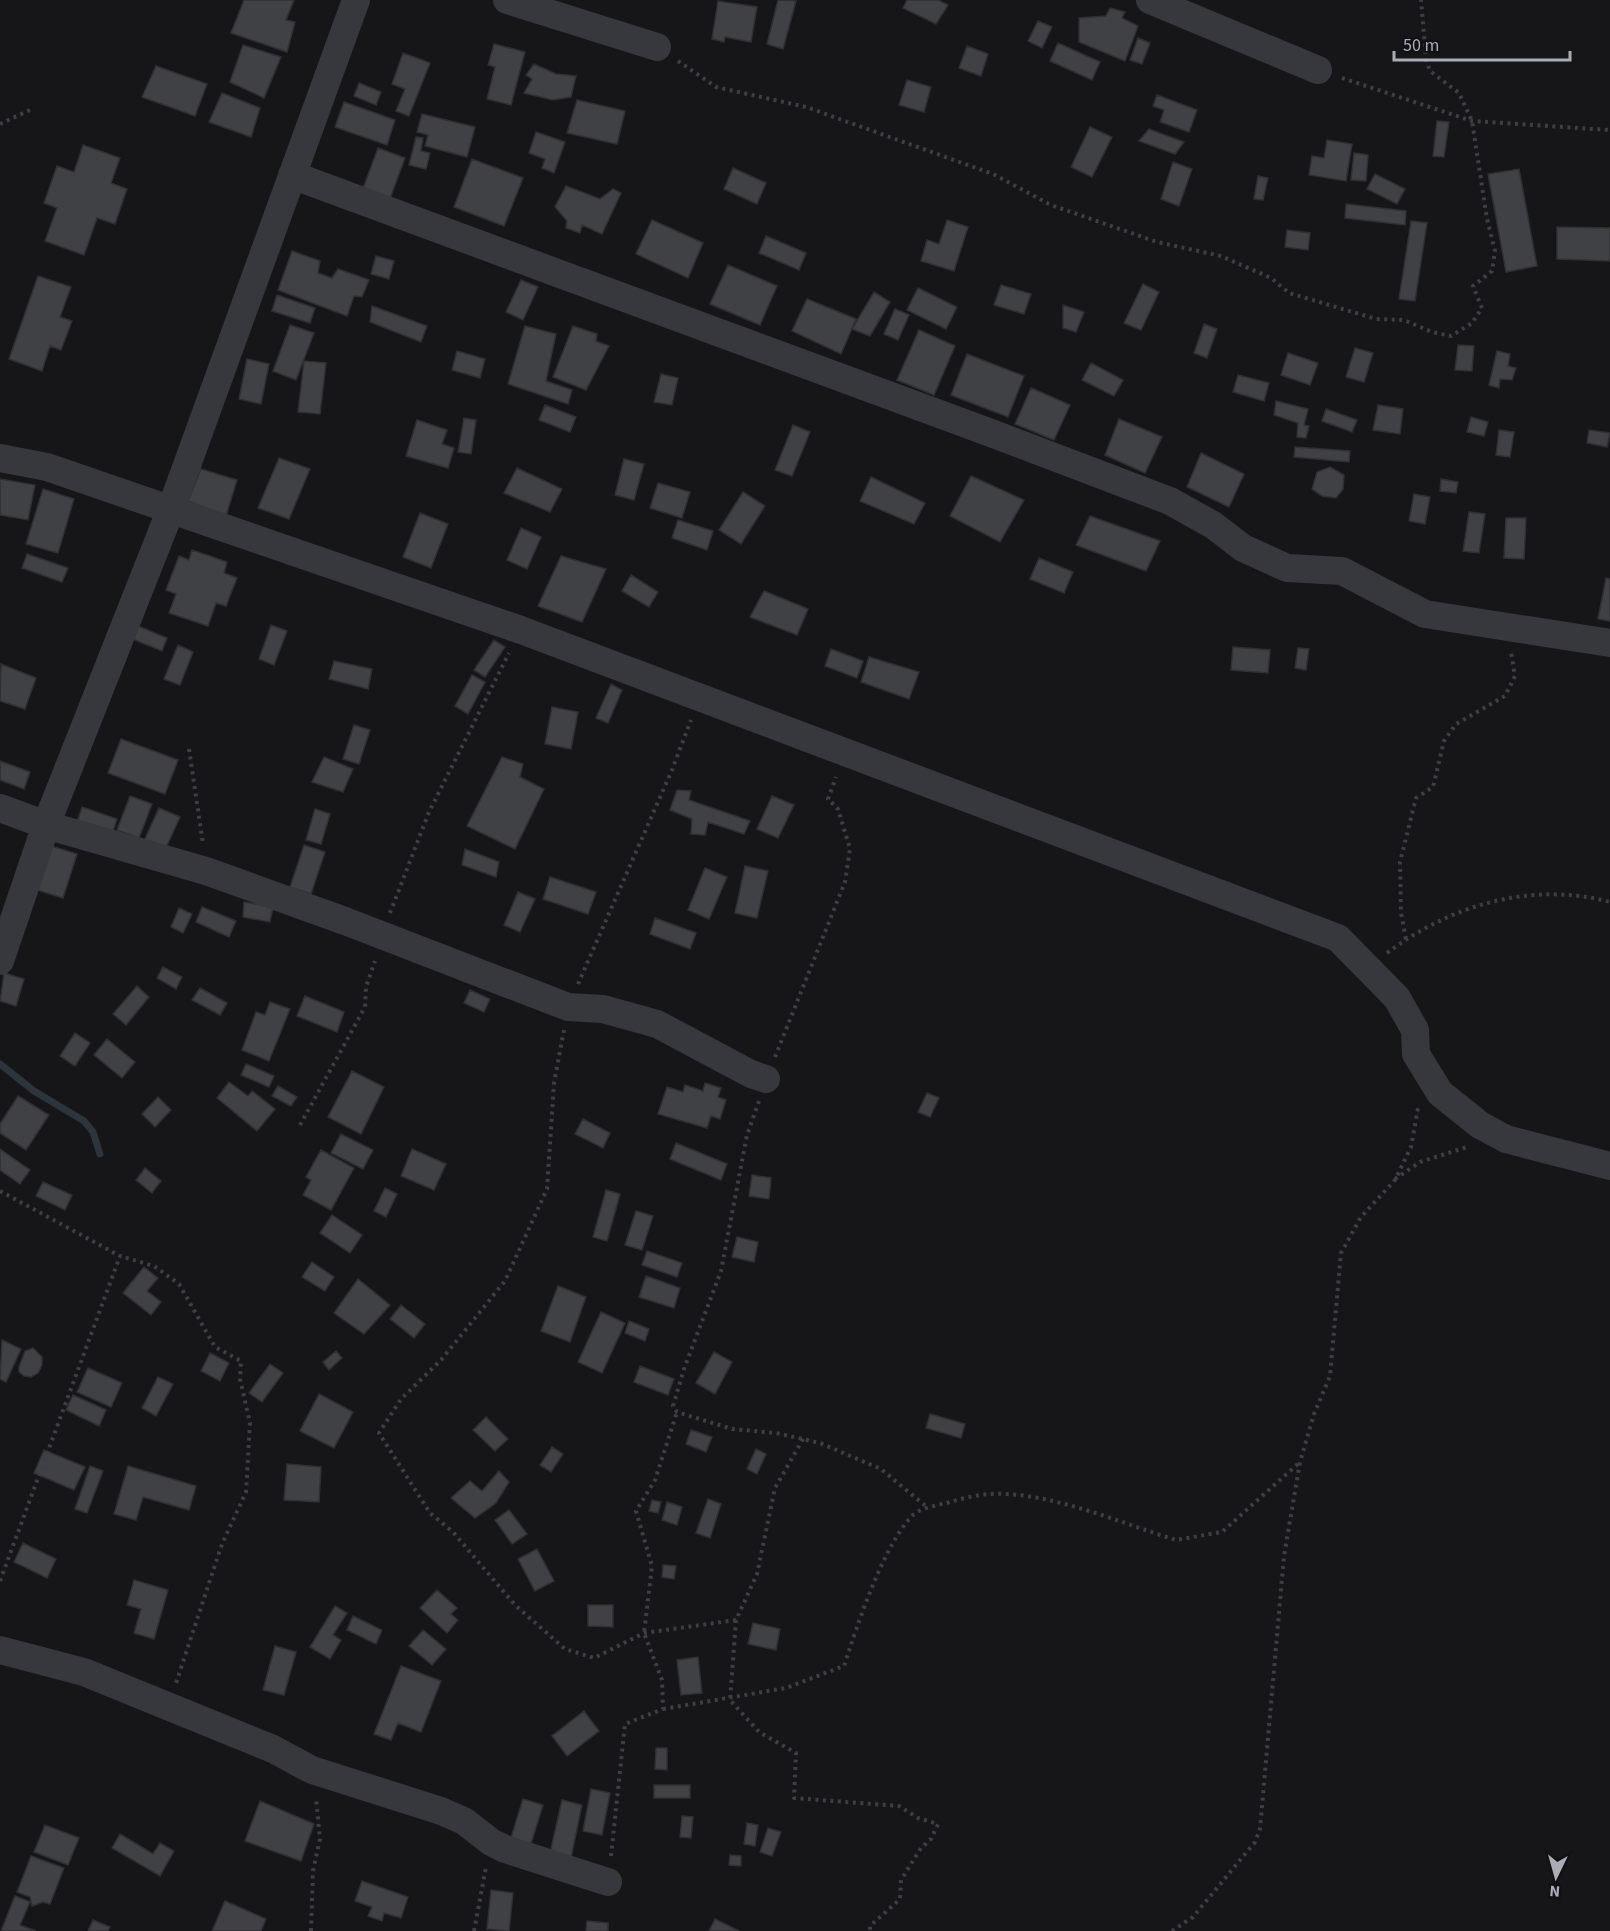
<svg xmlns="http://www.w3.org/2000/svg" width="1610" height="1931" font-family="'Source Sans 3',sans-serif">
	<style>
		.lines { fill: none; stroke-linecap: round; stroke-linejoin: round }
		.stream { stroke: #2c353c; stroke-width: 7 }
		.building { fill: #404145; stroke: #303034; stroke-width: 1.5 }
		.path { stroke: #3d3f44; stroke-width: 4; stroke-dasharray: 3 4.5; stroke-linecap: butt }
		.street { stroke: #37383d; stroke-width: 28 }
	</style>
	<rect width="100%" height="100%" fill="#161618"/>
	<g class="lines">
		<path class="stream" d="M0,1064L34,1091L84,1121L93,1132L100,1154"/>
	</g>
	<path class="building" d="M244,0H294L286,20L295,22L287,52L231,33Z
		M778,0L796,1L783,49L767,44Z
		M907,0H938L948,5L936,24L903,8Z
		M718,1L757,7L751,42L725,37L724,42L712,39Z
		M1110,8L1125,12L1122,18L1138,26L1125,61L1079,42V18L1106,16Z
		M1038,21L1052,27L1042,48L1028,41Z
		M1138,38L1150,43L1142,64L1130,60Z
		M1058,43L1100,62L1092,80L1050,61Z
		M494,44L525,52L511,105L487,99L495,67L488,65Z
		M243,45L281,57L264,98L230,82Z
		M967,46L988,54L981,76L959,68Z
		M403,53L430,63L409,116L396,111L405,89L392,84Z
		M534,64L556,74L576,76L571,97L553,100L524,93L532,79L526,75Z
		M156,66L207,84L195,116L142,97Z
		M907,80L931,87L924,112L899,105Z
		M359,83L381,92L376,105L354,96Z
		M222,93L260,108L251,137L209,122Z
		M1157,95L1197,110L1189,132L1160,122L1164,110L1153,106Z
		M577,100L625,111L617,144L567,133Z
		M344,102L395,120L387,145L335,127Z
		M422,114L475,127L467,157L425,146L428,135L417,132Z
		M1437,121L1449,122L1444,157L1433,156Z
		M1090,127L1112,137L1092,177L1071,167Z
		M1149,129L1184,142L1175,154L1139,141Z
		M536,132L565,142L554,173L542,168L545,159L529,153Z
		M416,137L423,138L421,151L430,153L426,169L409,165Z
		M1327,140L1352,144L1346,181L1309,175L1312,156L1324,158Z
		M83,145L120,158L111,183L127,189L115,224L97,218L84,255L45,241L57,208L44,203L57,166L74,172Z
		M378,148L405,158L388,204L361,194Z
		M1354,153L1368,155L1366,181L1351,180Z
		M472,159L523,178L504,226L454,207Z
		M1173,162L1192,169L1179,206L1161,199Z
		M733,168L766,183L757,204L724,189Z
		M1519,169L1537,266L1506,272L1488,174Z
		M1375,174L1405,189L1397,204L1367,189Z
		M1258,176L1268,178L1263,200L1254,199Z
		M566,186L600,199L613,189L621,193L602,234L582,225L580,233L566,228L567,221L555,207Z
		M1346,204L1406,211L1405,225L1345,218Z
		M652,220L703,243L688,278L636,254Z
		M947,220L968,227L954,271L921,261L927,240L939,244Z
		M1411,221L1427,223L1415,301L1399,299Z
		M1557,227L1610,228V261L1557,259Z
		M1287,230L1310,233L1308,250L1285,247Z
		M766,236L806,253L799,270L759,253Z
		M292,251L320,261L318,273L332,278L338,269L369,280L362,297L354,296L347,316L278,290Z
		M376,256L394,261L389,279L371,274Z
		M728,265L777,286L760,325L710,304Z
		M38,276L71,287L60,317L72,321L61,350L50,346L42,371L9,359Z
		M521,280L538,287L523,320L506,312Z
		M1143,284L1159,292L1141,330L1124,323Z
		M1001,285L1031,294L1024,314L994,305Z
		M918,288L957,307L946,329L907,310Z
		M874,292L890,302L870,336L852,329Z
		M277,295L315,308L310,323L272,311Z
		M807,299L856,319L841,354L792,331Z
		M1063,305L1084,312L1076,332L1063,328Z
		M372,306L427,326L421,342L370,322Z
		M895,309L909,315L898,340L884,334Z
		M1204,324L1217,329L1207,358L1194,353Z
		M290,325L314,333L296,380L273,371Z
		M525,326L556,334L546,381L572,390L568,404L508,384Z
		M573,326L597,334L596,341L609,346L586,390L553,377Z
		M919,330L955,346L934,395L897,380Z
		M1458,345L1474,346L1472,371L1455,370Z
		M1355,348L1373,353L1364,382L1346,377Z
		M457,351L485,359L480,378L452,370Z
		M1497,351L1510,354L1508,366L1516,368L1512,380L1500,379L1499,388L1489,385Z
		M1288,353L1318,363L1310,385L1281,375Z
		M967,354L1024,376L1008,417L951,395Z
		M247,359L269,364L261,404L239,399Z
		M304,361L326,363L320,414L298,412Z
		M1091,363L1123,380L1114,396L1082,380Z
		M661,374L678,378L672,405L654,402Z
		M1238,375L1269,383L1264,401L1233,392Z
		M1031,388L1070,405L1054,440L1015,424Z
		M1276,401L1308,409L1304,425L1309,426L1306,438L1297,437L1298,423L1274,415Z
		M545,405L576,417L570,432L539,420Z
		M1378,405L1403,409L1400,434L1373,430Z
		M1326,409L1357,420L1352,432L1322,421Z
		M1471,417L1488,422L1484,436L1467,432Z
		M464,418L476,420L471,454L458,452Z
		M1119,419L1162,437L1145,473L1105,455Z
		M417,420L447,430L442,444L454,448L448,468L406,456Z
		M793,425L810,432L792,476L775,470Z
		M1499,430L1514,432L1510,457L1496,455Z
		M1589,430L1610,433L1607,447L1587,443Z
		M1295,447L1350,451L1349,462L1294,457Z
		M1201,453L1244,474L1229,507L1187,487Z
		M279,458L310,469L289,519L258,508Z
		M624,459L644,464L634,500L615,495Z
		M1330,467L1344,475L1343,489L1336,498L1322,496L1312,489L1317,472Z
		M517,468L562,489L550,512L504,493Z
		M201,469L237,480L226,516L188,501Z
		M971,476L1024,500L1000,542L950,516Z
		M871,477L925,503L914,524L860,501Z
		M0,479L35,485L28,520L0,515Z
		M1441,479L1458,482L1456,493L1440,491Z
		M658,483L690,492L682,518L650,508Z
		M43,489L74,499L58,553L26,544Z
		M743,492L765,506L741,544L719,530Z
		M1414,494L1430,497L1425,524L1409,521Z
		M1469,512L1485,514L1479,553L1463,551Z
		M420,513L448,524L431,568L403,557Z
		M1090,516L1160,541L1146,571L1076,545Z
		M1506,518H1526L1524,559L1504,558Z
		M678,520L713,531L707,550L672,538Z
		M521,528L541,537L527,569L507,560Z
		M192,550L227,562L224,573L237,578L226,606L216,603L208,626L169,613L176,594L166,590L179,556L189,560Z
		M27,554L68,568L62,582L22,568Z
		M561,556L606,569L582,622L538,606Z
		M1039,558L1073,572L1064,593L1030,579Z
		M631,575L658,592L649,607L622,591Z
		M1606,578L1610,579V621L1598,619Z
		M764,591L808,609L797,635L750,617Z
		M133,624L167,638L162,651L128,637Z
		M271,625L287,631L274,665L259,659Z
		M494,640L505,647L485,677L474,670Z
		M178,645L193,652L180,685L164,679Z
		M1233,647L1270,650L1268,673L1231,670Z
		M1298,648L1309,649L1306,670L1295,668Z
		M831,649L863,661L857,678L825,666Z
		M869,657L919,672L909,699L861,682Z
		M334,661L372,669L368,689L329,679Z
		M1,664L36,678L25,709L0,701Z
		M472,675L485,682L468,714L455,706Z
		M611,684L622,690L608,723L596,718Z
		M552,707L578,712L571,749L545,744Z
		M354,725L370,730L359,764L343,759Z
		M121,739L178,760L165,794L108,773Z
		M324,757L353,769L343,792L312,782Z
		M502,757L523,764L520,777L544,789L515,849L467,826Z
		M0,761L30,772L24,789L0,780Z
		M677,790L691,791L689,800L750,821L744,834L708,822L705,835L691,834L692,819L670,810Z
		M130,796L152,804L139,838L117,830Z
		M772,796L794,805L778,838L757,829Z
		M82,807L117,819L110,841L75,829Z
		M159,808L180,817L165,850L144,841Z
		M315,809L330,814L321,844L306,840Z
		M45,844L77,854L63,898L31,888Z
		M304,845L325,852L311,894L290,887Z
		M465,849L499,862L496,877L462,865Z
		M745,866L768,871L757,918L735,913Z
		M705,868L727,877L709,919L688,910Z
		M550,877L596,892L588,914L543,899Z
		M518,892L535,899L520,932L504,925Z
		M244,902L273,907L270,922L243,917Z
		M202,907L236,921L229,937L196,922Z
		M179,908L192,914L183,933L171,927Z
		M655,918L696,933L690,949L650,934Z
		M163,967L182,977L176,989L157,978Z
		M4,973L24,979L16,1006L0,1001Z
		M137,986L149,997L126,1025L113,1014Z
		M200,988L227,1003L220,1015L192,1000Z
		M470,990L490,999L484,1012L464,1003Z
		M305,996L344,1012L337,1032L297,1016Z
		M270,1002L290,1009L269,1061L242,1050L256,1012L265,1015Z
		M75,1033L90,1043L75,1066L60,1056Z
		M107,1039L135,1062L122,1078L94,1055Z
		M246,1064L274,1076L269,1087L241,1075Z
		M352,1071L384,1087L361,1134L328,1117Z
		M229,1082L248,1096L252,1091L275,1109L257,1131L217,1098Z
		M705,1083L721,1088L718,1097L726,1100L720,1119L711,1116L707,1128L658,1114L667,1087L683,1092L685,1085L703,1091Z
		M278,1086L297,1097L291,1106L272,1096Z
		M927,1093L939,1098L930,1117L918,1112Z
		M18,1096L49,1115L26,1150L0,1133V1124Z
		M158,1097L171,1110L155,1127L142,1114Z
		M583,1119L610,1133L603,1148L575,1134Z
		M341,1134L373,1150L363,1169L331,1153Z
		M676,1143L727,1164L721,1180L670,1159Z
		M0,1149L30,1170L20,1184L0,1170Z
		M412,1149L446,1164L434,1190L401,1176Z
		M321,1150L354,1168L331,1210L303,1195L311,1180L306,1177Z
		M145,1168L161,1181L152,1193L136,1180Z
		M752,1175L771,1178L769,1199L749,1196Z
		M43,1182L72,1195L65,1210L36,1196Z
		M385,1188L397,1194L386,1217L374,1211Z
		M606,1190L620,1194L607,1241L593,1237Z
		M636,1211L653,1216L642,1250L625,1245Z
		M332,1215L362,1235L350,1253L320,1233Z
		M737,1237L758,1242L754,1262L732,1257Z
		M647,1251L682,1263L677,1277L642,1265Z
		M312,1262L334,1277L325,1291L302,1277Z
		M144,1267L158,1278L147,1291L161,1302L151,1315L123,1293Z
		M646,1276L680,1288L674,1308L639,1297Z
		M358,1279L390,1305L364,1334L334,1313Z
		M558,1286L586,1297L570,1342L541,1331Z
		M401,1305L425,1324L414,1338L390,1319Z
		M601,1312L625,1323L602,1373L578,1362Z
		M629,1321L649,1329L645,1341L625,1333Z
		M2,1340L21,1349L6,1382L0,1379Z
		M33,1348L42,1357V1365L38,1373L31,1377L24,1376L19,1372V1367L25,1351Z
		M336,1351L342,1358L329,1370L323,1362Z
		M714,1352L732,1362L715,1394L696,1383Z
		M210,1353L229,1363L220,1381L201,1371Z
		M270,1364L283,1373L262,1402L249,1393Z
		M640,1366L674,1379L668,1395L634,1382Z
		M88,1368L122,1383L111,1407L77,1392Z
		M158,1377L173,1384L156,1416L142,1408Z
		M319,1394L353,1412L334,1448L300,1431Z
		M73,1395L106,1410L99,1426L66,1410Z
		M930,1414L965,1424L961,1438L926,1428Z
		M486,1417L508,1439L495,1451L473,1430Z
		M691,1430L712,1437L706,1452L686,1444Z
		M552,1447L563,1454L551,1472L540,1465Z
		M756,1449L766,1454L757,1474L747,1469Z
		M44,1450L85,1467L74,1490L34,1473Z
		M287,1464L321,1467L319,1502L284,1500Z
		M90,1466L103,1471L87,1513L75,1509Z
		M128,1466L196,1486L189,1510L143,1497L136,1520L114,1514Z
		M499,1471L509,1482L496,1503L475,1518L451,1498L470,1481L482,1491Z
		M708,1499L721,1504L710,1538L696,1533Z
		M652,1500L661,1502L658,1513L649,1511Z
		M667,1502L682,1507L677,1525L662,1520Z
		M509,1510L527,1534L512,1544L495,1520Z
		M23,1543L56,1559L47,1578L14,1562Z
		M537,1549L554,1581L535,1591L518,1559Z
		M663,1565L676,1566L674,1579L662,1577Z
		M134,1580L168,1590L154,1639L134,1633L141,1609L127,1605Z
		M437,1590L457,1608L451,1614L458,1620L447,1633L420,1608Z
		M588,1605H613V1627L588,1626Z
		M335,1606L347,1613L333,1635L341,1640L330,1659L310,1647Z
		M353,1616L382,1630L376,1644L347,1630Z
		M753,1623L780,1629L776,1650L748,1644Z
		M423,1630L446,1649L432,1665L409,1646Z
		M275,1646L296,1652L284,1695L263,1690Z
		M698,1657L702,1693L681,1695L677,1660Z
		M401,1666L441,1681L421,1732L398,1723L391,1740L374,1734Z
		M584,1711L599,1731L567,1756L552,1736Z
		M656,1748H667V1770L655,1769Z
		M654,1785H690V1798H654Z
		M591,1789L610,1793L602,1835L583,1831Z
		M523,1799L543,1805L530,1847L510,1841Z
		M562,1800L582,1805L571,1858L550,1853Z
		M260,1801L314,1824L301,1861L245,1841Z
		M682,1816L693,1817L691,1838L680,1837Z
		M747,1823L758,1825L755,1846L744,1844Z
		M45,1825L79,1838L68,1865L34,1852Z
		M768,1828L781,1832L772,1856L760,1852Z
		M120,1834L153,1854L160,1843L174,1851L160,1876L112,1848Z
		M730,1855L741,1856V1866L729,1865Z
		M31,1856L64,1868L50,1904L43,1902L32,1906L30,1897L17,1892Z
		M362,1881L408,1897L401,1918L384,1913L382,1921L368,1916L372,1907L355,1901Z
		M491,1890L513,1893L509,1931L487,1929Z
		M15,1896L30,1902L20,1925L36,1931H1Z
		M225,1901L266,1919L261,1931H212Z
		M715,1919L739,1931H709Z
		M93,1920L110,1927L108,1931H88Z
		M587,1921L608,1923V1931H586Z"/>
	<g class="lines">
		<path class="path" d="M678,61L716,87L806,107L993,174L1051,205L1157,242L1221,256L1271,278L1289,293L1376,319L1404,320L1432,332L1451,336L1472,323L1482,308L1473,286L1492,271L1495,251L1487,219L1472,121L1459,93L1430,71L1426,59L1421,0
			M1342,78L1472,121L1610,130
			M0,124L32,109
			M189,749L203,844
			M390,913L429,812L509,653
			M1406,939L1401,913L1400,862L1416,798L1433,787L1444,741L1456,724L1505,696L1515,676L1511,652
			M1387,953C1451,905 1531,881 1610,902
			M578,984L672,770L691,720
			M564,1030L554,1083L547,1189L505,1281L441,1360L401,1399L379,1433L430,1513L453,1532L515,1605L565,1649L594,1658L644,1633L736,1620L757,1574L775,1488L803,1439
			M775,1057L845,882L850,849L838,809L828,799L836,777
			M759,1101L747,1135L721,1271L684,1369L673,1406L677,1412L732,1429L776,1433L820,1443L881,1469L928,1508
			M300,1125L365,1007L366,987L375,961
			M1395,1179L1420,1162L1467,1147
			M0,1191L120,1256L154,1266L179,1284L215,1347L241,1361L240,1379L250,1423L246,1492L222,1544L176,1683
			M0,1581L120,1256
			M736,1620L730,1700L759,1732L796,1753L794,1798L899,1806L918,1818L938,1824L931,1839L921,1848L901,1880L900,1899L870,1926V1931
			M663,1709L786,1688L844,1666C857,1626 883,1546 912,1516C920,1508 935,1506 946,1503C960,1499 976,1495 990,1494C1049,1491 1120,1523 1176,1540L1222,1532L1300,1462
			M611,1856L625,1724L663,1709L662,1680L644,1633L652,1566L636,1511L655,1480L677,1412
			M311,1931L313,1871L320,1839L316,1798
			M474,1931L486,1867
			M1172,1931L1193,1917L1255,1842L1260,1829L1284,1556L1300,1462L1314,1414L1330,1376L1341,1253L1361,1217L1395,1180L1411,1147L1418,1108"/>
		<path class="street" d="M507,0L657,47
			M1150,0L1318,70
			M292,175L991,433L1170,501L1213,525L1243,548L1287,568L1342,571L1425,614L1610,643
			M0,458L47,467L521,630L1338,938L1397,998L1415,1030L1416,1054L1440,1093L1480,1125L1506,1139L1610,1166
			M0,808L46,825L206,871L345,921L568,1007L603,1009L657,1024L751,1074L766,1079
			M0,961L46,825L171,509L356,0
			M0,1650L84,1672L273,1749L312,1770L441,1811L464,1821L491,1842L505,1849L608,1882"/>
	</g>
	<g transform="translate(1556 1877) rotate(185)" stroke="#111113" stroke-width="4.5" paint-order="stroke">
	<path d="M0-4.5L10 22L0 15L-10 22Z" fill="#a8adb8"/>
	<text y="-9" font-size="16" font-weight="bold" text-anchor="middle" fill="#a8adb8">N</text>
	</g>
	<path d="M1394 51v9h176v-9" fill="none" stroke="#a8adb8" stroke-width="3"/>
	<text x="1403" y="51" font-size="18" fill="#a8adb8" stroke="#111113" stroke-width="4.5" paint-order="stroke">50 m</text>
</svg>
